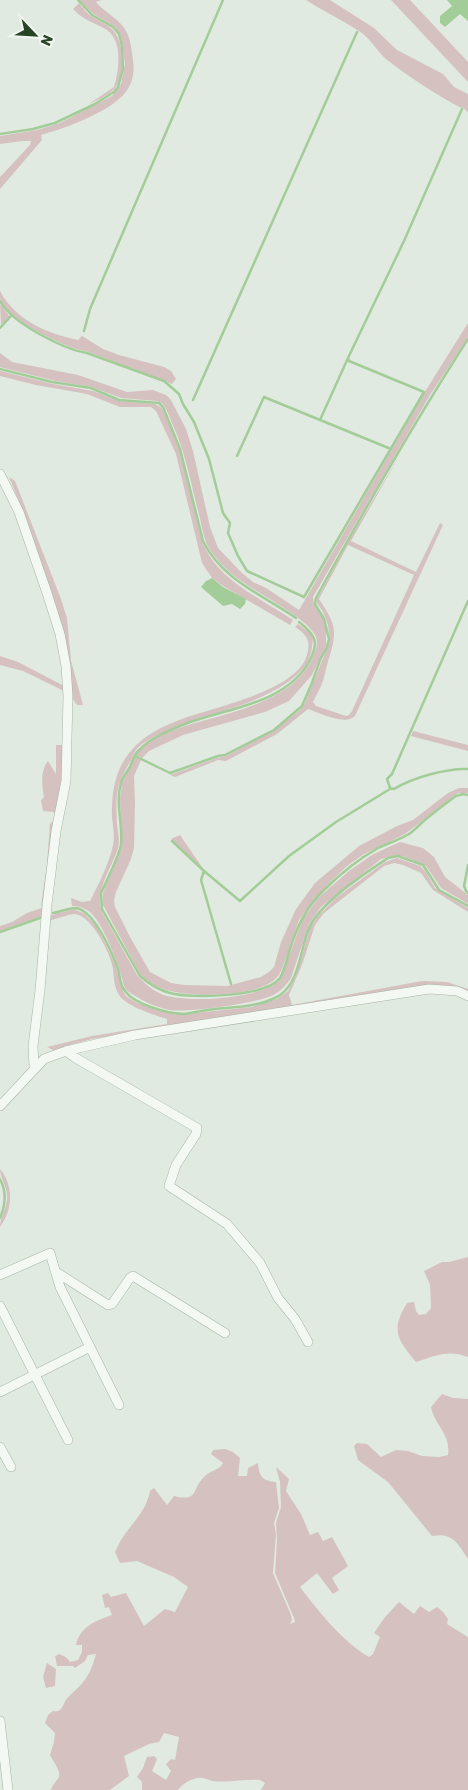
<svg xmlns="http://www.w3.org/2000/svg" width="468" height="1790" font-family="Rubik,sans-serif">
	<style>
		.green { fill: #d5c1c0; fill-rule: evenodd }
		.water { fill: #a2cd98 }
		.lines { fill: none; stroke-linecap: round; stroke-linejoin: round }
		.stream { stroke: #a2cd98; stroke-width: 2.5 }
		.minor-casing { stroke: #a6b5a5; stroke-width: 10 }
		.minor { stroke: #f3f8f3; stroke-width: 9 }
	</style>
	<rect width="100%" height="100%" fill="#e1eae0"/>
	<path class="green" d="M79,0H102L96,2C105,13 120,19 126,31C130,38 131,46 132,53C134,65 135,76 129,87C117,110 66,128 41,135L42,140L0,189V177L30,145L31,141H23L0,144V136L37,130L60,123L112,96L121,84L125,64L121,37L115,27L92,13Z
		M306,0H330L374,28L397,50L443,74L454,87L468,94V112L462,107L461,108C435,94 409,77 386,59C376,50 370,38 359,31C342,20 323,11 306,0Z
		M391,0H410L468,62V82Z
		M79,3C83,8 87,14 93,17C99,21 107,24 112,29C125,42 126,74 115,88C109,95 98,100 89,104L114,87C119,71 123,41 107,30C94,22 84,21 73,9Z
		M0,291C15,320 48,334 78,340L82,336L103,349L119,355L164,367L171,371L176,379L172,384L86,351C67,349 5,319 0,298C0,296 0,293 0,291Z
		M0,304L10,317L1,325Z
		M468,323V337L430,395L313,597L314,604L323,619L326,629V646L312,675L289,701L265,712L183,735L149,751L142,758L136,755C142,744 155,738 166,733C213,713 290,709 313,657C316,651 319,641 315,635C310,626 298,618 290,612C262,593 229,579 210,550C204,540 202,528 200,518C191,486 186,453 172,423C169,416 167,409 162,403L157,401L121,398L92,387L56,381L0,367V353L12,362L78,375L127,392L153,390L166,395L171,400L186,429L193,451L210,527L218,548L241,572L253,582L266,588L299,610L426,390Z
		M0,371L53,384L93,391L119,401L155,404L162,408L181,452L203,543C218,581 261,598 293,620L290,625L223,586L212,578L202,563L176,454L156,411L151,407H120L87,394L36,385L0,376Z
		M401,453L351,541L416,572L440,523L443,525L355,716C345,726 320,713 308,709L277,734L226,761L218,760L175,777L170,775L217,758L226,756L275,730L301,709L305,703L330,641L328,625L323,612L317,603V599L349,540ZM348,545L414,575L352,711L349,715L346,716L316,706L313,702C315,697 318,693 320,688C324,681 325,672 327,665C337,633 338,627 319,599Z
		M9,477L15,481L61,599L67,618L71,661L83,705H77L72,698L63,629L29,526Z
		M298,624L310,633L313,637C312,646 312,655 307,663C283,701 205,713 165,732C156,736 143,741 136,750C134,753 133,756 131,760C115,788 116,794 117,825C118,832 120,841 118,848C112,869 94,889 102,912L137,975C144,983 152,990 161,994C185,1004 262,999 280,980L299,929L303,919L318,898L349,871L372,855L393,845L400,842L423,848L434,857L445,877L468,895V904L441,888L426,866L418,862L403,856H392L381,859L321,907L309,924L291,978C287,984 282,990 275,994C261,1003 187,1013 170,1010C154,1007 138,999 125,989C120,969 105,926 90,912C84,908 79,906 72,906L71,898L82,902L90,901C98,886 110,861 113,845C115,837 113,826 112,818C111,787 117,760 142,740C153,731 168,724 182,719C214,707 297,691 307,655C311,641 307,635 295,627Z
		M0,656L18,662L66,687V692L23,671L0,665Z
		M63,699L66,701L63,782L45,905L41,906L47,864L50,824L54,820V812L43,811L41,800L44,797C42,785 40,771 48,761L56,774V745H63Z
		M413,731L468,745V751L411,736Z
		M135,757L141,760L134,776L135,802L134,848L131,859L116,892L114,900L115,907L130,937L150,972L171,983L184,985L227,986L261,977L269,972L274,967L281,942L296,909L315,883L359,846L397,826L413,820L448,793L459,788H468V793H458L405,834L364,854L347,866L331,881L312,902L299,920L282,969C280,974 277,978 273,981C251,997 195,997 170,991C158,988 148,982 140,974L103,905V893L122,844L120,800L122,783Z
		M180,835L204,870L171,839Z
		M397,858L420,866L425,871L435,888L468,908V912L433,890L421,873L403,865L394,863L384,866L324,913L315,925L302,965L289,995L292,1005L422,981L447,982L468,989V993C454,987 441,985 426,985L92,1039L53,1050L47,1047L92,1036L167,1024V1019C154,1015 126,1006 119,995C114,987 114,978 113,969C111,954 91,914 74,914C66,915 56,919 48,921V916L74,909L85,914L97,927L108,949L116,967L123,991L126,996L137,1003L176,1015L252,1007L277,999L288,991L296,976L310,928L318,916L337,897L385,862Z
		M45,907L44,916L0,931V926L12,922L27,913Z
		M0,1169C14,1186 13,1209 0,1227C0,1216 8,1207 7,1196C7,1186 0,1178 0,1169Z
		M468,1257V1357C448,1349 435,1356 416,1362C398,1340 390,1331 407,1303L414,1302L416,1311L419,1315L426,1314L431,1308L430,1285L424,1271L442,1262H449Z
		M442,1394L453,1398L468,1399V1559C458,1544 453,1532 432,1536L388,1482L358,1460L354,1446L357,1443L367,1444L381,1457L396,1450L408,1451L422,1456L439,1457L448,1455C451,1434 435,1426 431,1407Z
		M225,1449L233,1452L240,1458L238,1476H247L248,1468L258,1463C259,1477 263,1481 276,1482L279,1508L274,1523L276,1534L273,1573L291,1615L292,1620L290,1624L295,1622L294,1618L275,1573L277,1540L276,1523L281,1507L280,1482L276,1467L289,1479L286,1491L301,1514L310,1535L318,1532L323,1541L332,1537L348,1566L332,1578L339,1590L333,1594L317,1573L300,1587C320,1613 341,1640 369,1657L373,1654L380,1637L374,1633L385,1617L399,1602L414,1614L420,1606L429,1612L437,1607L443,1612L448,1619L447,1624L468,1637V1790H261L265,1783L260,1780C245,1779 229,1783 213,1781C206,1779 200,1776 194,1779C187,1781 182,1785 178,1790H142V1782L137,1777L143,1768L147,1757L154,1756L157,1759L152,1771L166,1780L171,1771L166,1764L171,1759L175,1760L179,1737L164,1733L159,1742L149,1744L124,1756L129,1776L110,1790H51C52,1785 54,1784 57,1780C64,1773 53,1762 50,1755L54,1742L55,1733L45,1723L48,1715L53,1711C62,1713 62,1706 66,1700C71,1693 78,1689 83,1682C90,1674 93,1664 96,1654L88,1655L85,1661L75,1668L73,1666H57L55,1656L59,1654C64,1656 67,1657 70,1662L78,1660L82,1652V1645H76C80,1626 96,1621 112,1615L109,1607L105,1608L102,1595L108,1593L111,1597L126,1593L144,1626L165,1609L175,1612L188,1587L174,1577L137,1561L120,1563L115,1552C118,1546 121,1539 125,1534C135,1520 147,1509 150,1491L154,1488L167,1505L174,1496C199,1502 191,1490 204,1477C210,1470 219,1471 223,1463L211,1454L213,1450Z
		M47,1663L56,1669L55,1686L46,1688L43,1677Z"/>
	<path class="water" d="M447,0H468V21L460,14L445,27L440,23V16L452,6Z
		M212,578L223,587L246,599L245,604L240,609L232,604L223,606L201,587L206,581Z"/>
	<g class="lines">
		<path class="stream" d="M0,134L33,129L55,123L95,104L114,92L118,87L123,69L122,46L119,34L113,27L92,15L78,0
			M0,301C12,323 63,349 87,353L164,381L179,394L183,404L194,422L209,459L223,513L230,523L228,533L238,556L247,571L304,597L424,392L349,361L348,358L404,241L462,109
			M0,328L11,316
			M84,331L90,309L223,0
			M0,369L52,382L91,388L119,400L159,403L163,407L180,449L203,541C222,580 263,595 296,618
			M193,400L357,32
			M320,420L348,358
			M237,456L264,397L391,449
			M468,601L392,774L387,779L390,788L394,789C412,778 446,768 468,769
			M299,622C314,634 320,641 310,660C287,704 227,708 185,724C170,730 150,738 139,750C135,754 132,761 130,767C127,772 122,778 121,783C115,803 123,824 121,844C120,854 106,882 101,893L102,909L140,976C149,984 159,990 170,993C192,999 266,997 280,978C285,970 287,958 290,949C297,927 306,907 324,890C340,874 357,860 378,848C388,843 399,840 409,834C415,830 420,824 426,819C436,811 446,803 456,796L463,794L468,795
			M135,756L170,773L218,756L225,755L274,730L302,706L312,683L320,660L327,647L329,639L324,619L315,604L316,598C364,510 414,423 468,339
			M172,841L204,871L240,901L289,856L336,822L390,789
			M468,865L464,886L466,891L468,893
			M204,871L201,880L231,984
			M53,913C60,912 69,908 75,908C94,909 112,953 118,969C120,976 120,986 125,991C135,1005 169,1014 185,1014C195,1012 205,1010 215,1009C235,1007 256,1007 275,998C300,986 299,952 309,928C321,902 364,874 388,858L398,856L423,865L439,890L468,906
			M0,932L40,918
			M0,1179C7,1192 6,1204 0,1218"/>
		<g class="minor-casing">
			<path id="minor" d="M0,474L19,512L47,593L60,634L66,666L68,696L66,781L56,831L47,905L40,990L33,1046L34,1067
				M66,1051L74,1057L197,1128L196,1134L176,1165L169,1186L227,1224L260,1263L278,1298L295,1319L308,1342
				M0,1106L44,1059L66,1051L135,1035L429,989L457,991L468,996
				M56,1272L108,1305L112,1304L130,1278L133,1276L225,1333
				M0,1275L50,1253L60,1287L119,1405
				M0,1306L68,1440
				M0,1392L90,1347
				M0,1447L11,1467
				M0,1721L8,1790"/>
		</g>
		<use href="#minor" class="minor"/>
	</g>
	<g transform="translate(35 35) rotate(115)" stroke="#f1f7f0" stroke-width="4" paint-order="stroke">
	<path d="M0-4L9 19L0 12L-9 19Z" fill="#294327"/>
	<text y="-8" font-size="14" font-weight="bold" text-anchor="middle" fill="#294327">N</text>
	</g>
</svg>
